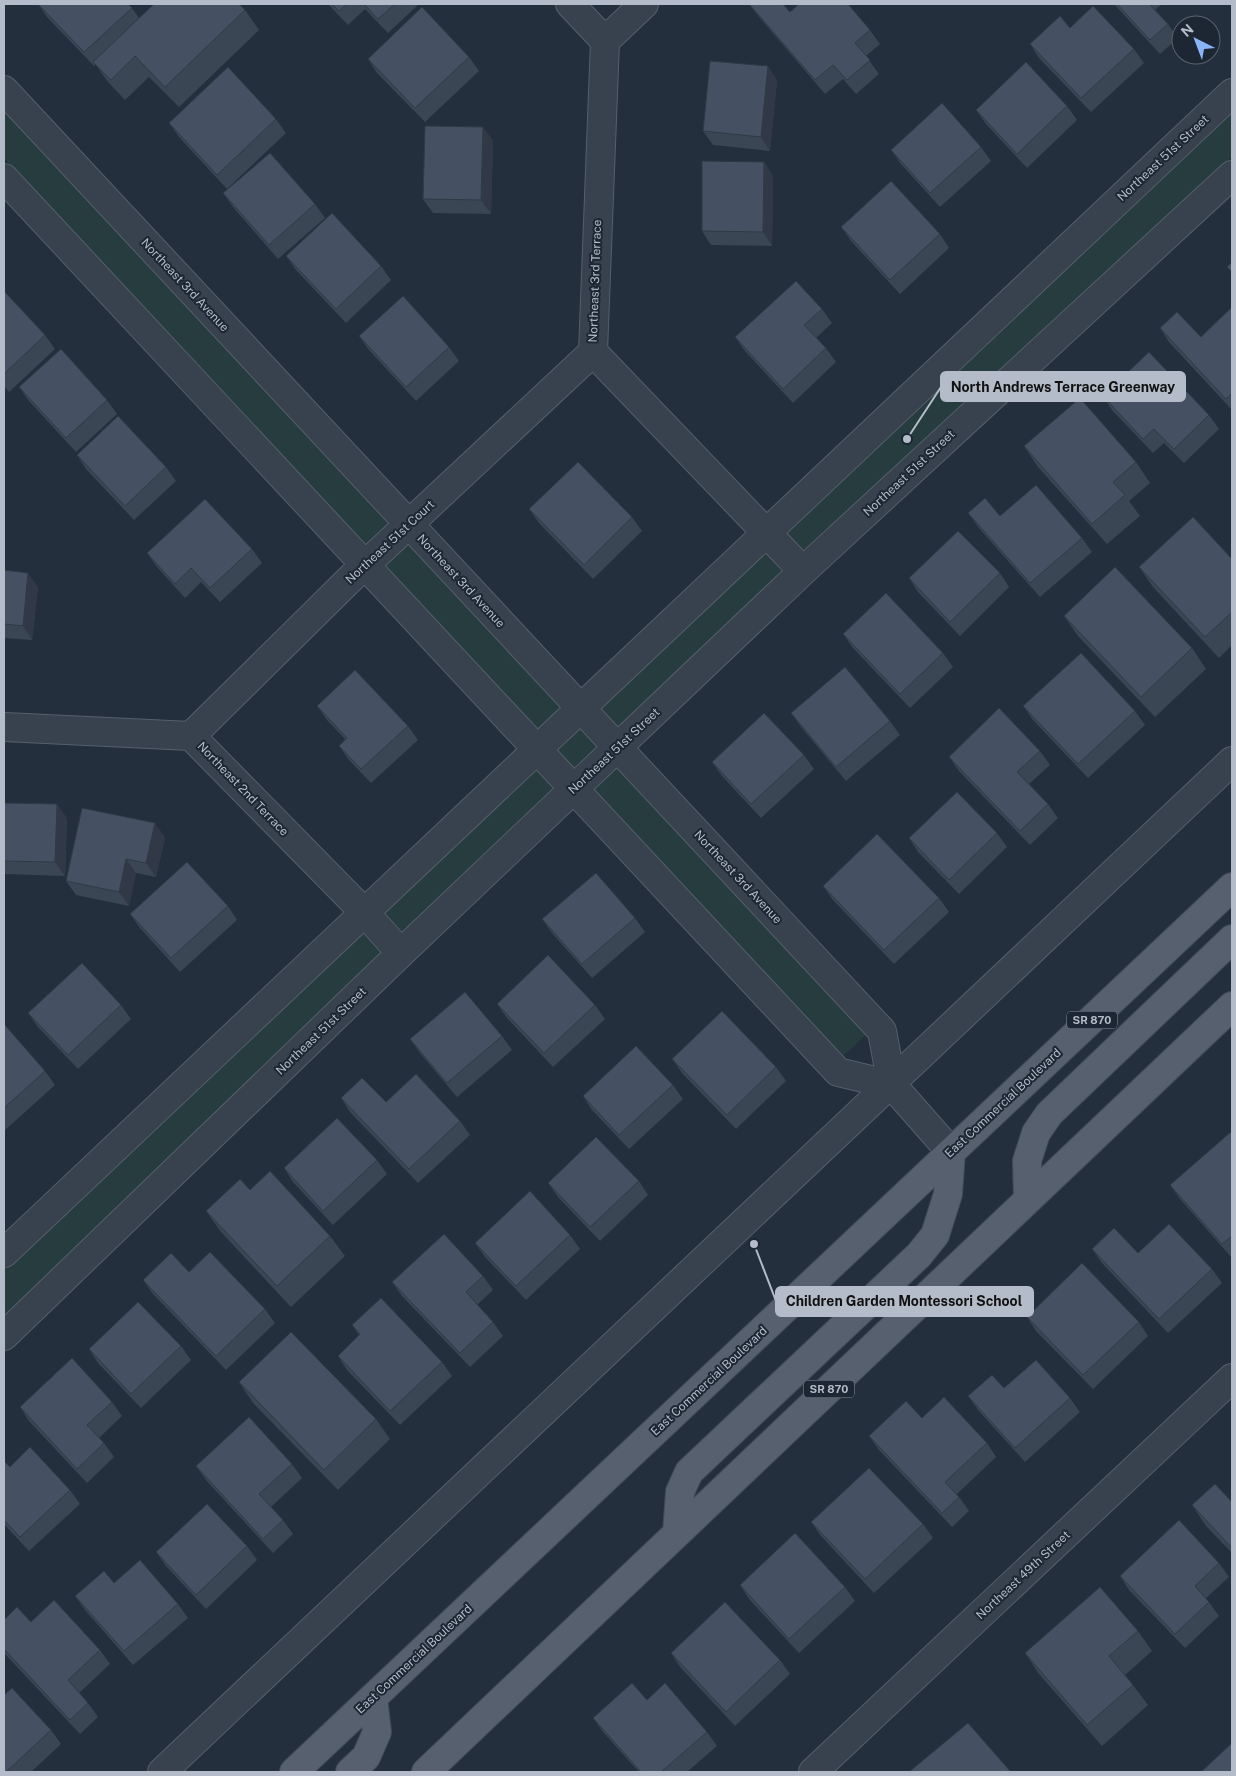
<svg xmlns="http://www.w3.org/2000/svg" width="1236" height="1776" font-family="'Public Sans',sans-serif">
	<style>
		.green { fill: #263c3f }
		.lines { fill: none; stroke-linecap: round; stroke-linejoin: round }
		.minor-casing { stroke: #565f6c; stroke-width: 30 }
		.primary-casing { stroke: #414a57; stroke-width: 30 }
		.minor { stroke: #38414e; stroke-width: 28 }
		.primary { stroke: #56606e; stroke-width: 28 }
		.wall { fill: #3b4654 }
		.shaded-wall { fill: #303945 }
		.building { fill: #455162; stroke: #303945 }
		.labels { text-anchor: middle; stroke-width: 4; stroke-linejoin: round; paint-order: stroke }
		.shield { fill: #1d2633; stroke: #878f9c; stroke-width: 1 }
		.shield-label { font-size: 11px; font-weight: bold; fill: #b4bcc9 }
		.street-label { font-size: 12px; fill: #b4bcc9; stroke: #1d2633 }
		.leader { fill: none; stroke: #b4bcc9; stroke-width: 2 }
		.callout-dot { fill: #b4bcc9; stroke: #1d2633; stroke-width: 2 }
		.callout { fill: #b4bcc9; stroke: #b4bcc9; stroke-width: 2 }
		.callout-label { font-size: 14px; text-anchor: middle; font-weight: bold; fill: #111 }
	</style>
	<rect width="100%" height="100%" fill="#242f3e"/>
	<path class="green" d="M4,106L579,721L1232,109V157L606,749L870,1031L843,1056L577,775L4,1315V1267L552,745L4,158Z"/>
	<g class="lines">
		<g class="minor-casing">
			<path id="minor" d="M570,4L605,41L593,352L803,571
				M605,41L644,4
				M4,90L882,1031L892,1085L951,1152
				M4,178L838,1072L892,1085
				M4,727L191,736L364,912L401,953
				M191,736L349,580L593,352
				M4,1253L1232,93
				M4,1336L401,953L803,571L1232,175
				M162,1772L1232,761
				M813,1772L1232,1378"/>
		</g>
		<g class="primary-casing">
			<path id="primary" d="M1028,1199L1027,1161L1036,1133L1049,1114L1232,939
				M677,1533L680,1492L689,1472L919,1255L935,1235L948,1194L951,1152
				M294,1772L1232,887
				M350,1772L366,1757L377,1732L373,1698
				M426,1772L1232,1006"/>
		</g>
		<use href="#minor" class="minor"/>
		<use href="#primary" class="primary"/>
	</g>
	<path class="wall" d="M38,4L132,8L139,18L245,10L259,30L179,107L149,77L125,100L108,82L96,65L94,66L47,17Z
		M328,4H419L388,33L365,9L348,25Z
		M749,4L870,30L880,44L866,56L879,74L856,94L843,79L825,94L759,17Z
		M1114,4H1162L1155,10L1168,24L1178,38L1160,54Z
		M1070,28L1134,49L1144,63L1091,112L1039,58L1030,44Z
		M469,57L479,71L425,122L377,73L368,59Z
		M777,80L770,151L713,145L703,131Z
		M1067,106L1077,120L1027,168L986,124L976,110Z
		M276,119L286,133L227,189L179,137L169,123Z
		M483,127L493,141L491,214L433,213L423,199Z
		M981,147L991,161L940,207L901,164L891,150Z
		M764,162L773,176L772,246L711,245L702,231Z
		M223,193L315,204L325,218L278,259L233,207Z
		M841,227L940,234L949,248L900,294L851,241Z
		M286,256L381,266L391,280L346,323L296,270Z
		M4,291L45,335L55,349L9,392L4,386Z
		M1232,307V410L1169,342L1160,328L1201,337Z
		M822,309L832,323L816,338L826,348L836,362L793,403L745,351L735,337Z
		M359,336L449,347L459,361L416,401L369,350Z
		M19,387L107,400L117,414L76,452L29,401Z
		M1103,396L1209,415L1219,429L1184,463L1164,443L1153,453L1112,410Z
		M1024,446L1136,462L1150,483L1129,501L1140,516L1107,544L1038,467Z
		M77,455L166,467L176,481L134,520L86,469Z
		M529,509L632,517L642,531L593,579L539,523Z
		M968,513L1000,516L1082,538L1092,552L1040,597L978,527Z
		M252,549L262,563L220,602L201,582L185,598L157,567L147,553Z
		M1232,559V645L1219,658L1153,587L1139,567Z
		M4,570L38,587L32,640L4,638Z
		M1000,573L1009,587L960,636L918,592L909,578Z
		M1064,616L1192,648L1206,669L1155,717L1078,636Z
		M843,634L943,653L953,667L910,708L853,648Z
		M317,706L408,726L418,740L371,783L349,760L339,746L345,739L327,720Z
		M1023,706L1135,711L1145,725L1088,778L1033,720Z
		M791,713L890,721L900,735L846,781L801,727Z
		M1040,751L1050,765L1029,784L1048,804L1058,818L1030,845L959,771L949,757Z
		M804,755L814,769L761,818L722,776L712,762Z
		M4,803L67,818L65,876L4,874Z
		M997,833L1007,847L959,894L918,852L909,838Z
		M165,837L156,877L136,873L129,906L76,895L66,881Z
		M823,886L939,898L949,912L894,964L833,900Z
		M228,906L237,920L180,972L140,928L130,914Z
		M635,918L645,932L592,978L552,933L542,919Z
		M497,1004L595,1005L605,1019L553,1067L507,1018Z
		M121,1005L131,1019L78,1069L38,1027L28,1013Z
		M4,1024L45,1071L55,1085L4,1131Z
		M502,1036L512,1050L457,1097L420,1053L410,1039Z
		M672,1059L776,1067L786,1081L736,1129L682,1073Z
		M673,1085L683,1099L629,1149L592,1110L583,1096Z
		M341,1098L386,1102L460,1121L470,1135L418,1183L350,1112Z
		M1232,1131V1258L1180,1199L1170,1185Z
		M377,1160L387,1174L333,1225L293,1182L284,1168Z
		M639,1181L648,1195L600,1241L558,1197L548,1183Z
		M206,1211L330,1236L345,1256L291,1307L221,1232Z
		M570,1235L580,1249L526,1300L485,1257L475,1243Z
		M1092,1249L1138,1253L1212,1269L1222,1283L1168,1333L1102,1263Z
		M189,1272L265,1309L275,1323L226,1370L153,1294L143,1280Z
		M483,1276L493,1290L477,1305L493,1322L503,1336L470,1367L402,1296L392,1282Z
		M1027,1317L1139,1322L1148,1336L1093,1389L1036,1331Z
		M352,1325L442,1362L452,1376L400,1425L347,1370L338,1356L359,1335Z
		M181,1346L191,1360L141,1408L98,1363L89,1349Z
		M239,1382L376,1419L390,1439L338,1490L253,1403Z
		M1004,1388L1070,1398L1080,1412L1025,1462L978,1410L968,1396Z
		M112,1402L122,1416L99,1438L104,1443L114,1457L87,1483L29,1421L20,1407Z
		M922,1418L987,1443L996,1457L957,1494L969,1511L952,1527L879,1450L869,1436Z
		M4,1461L10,1467L70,1490L80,1504L29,1551L4,1524Z
		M292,1464L302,1478L271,1507L283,1520L293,1534L273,1553L206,1480L196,1466Z
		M1232,1502V1553L1206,1526L1192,1505Z
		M811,1522L923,1524L933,1538L874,1593L821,1536Z
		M247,1546L257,1560L206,1609L166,1566L156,1552Z
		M1219,1563L1229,1577L1206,1598L1219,1616L1185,1648L1129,1590L1120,1576Z
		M740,1585L845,1587L855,1601L799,1653L749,1599Z
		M75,1596L178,1604L188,1618L133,1665L85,1610Z
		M4,1620L31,1622L100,1650L110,1664L79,1693L88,1703L98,1717L80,1734L4,1653Z
		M1138,1631L1152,1651L1125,1675L1133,1685L1148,1705L1102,1746L1039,1674L1025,1653Z
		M671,1653L780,1660L790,1674L735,1726L680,1667Z
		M647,1700L707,1732L717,1746L687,1772H639L603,1732L593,1718Z
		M51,1730L61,1744L31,1772H4Z"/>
	<path class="shaded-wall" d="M768,66L777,80L770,151L761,137Z
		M483,127L493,141L491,214L481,200Z
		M764,162L773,176L772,246L763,232Z
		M28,573L38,587L32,640L23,626Z
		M57,804L67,818L65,876L55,862Z
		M155,823L165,837L156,877L146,863Z
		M126,859L136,873L129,906L119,892Z"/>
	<path class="building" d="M38,4H128L132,8L84,52Z
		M154,4H239L245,10L165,87L135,56L111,80L93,62Z
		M332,4H347L339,11Z
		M364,4H395L378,19Z
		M749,4H783L790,12L799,4H848L870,30L855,43L870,60L847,80L833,65L815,80Z
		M1117,4H1149L1168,24L1150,40Z
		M1093,6L1134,49L1081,98L1030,44L1060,16L1070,28Z
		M422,7L469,57L415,108L368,59Z
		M710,61L768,66L761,137L703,131Z
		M1026,62L1067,106L1017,154L976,110Z
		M228,67L276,119L217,175L169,123Z
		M942,103L981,147L930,193L891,150Z
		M425,126L483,127L481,200L423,199Z
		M270,153L315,204L269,245L223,193Z
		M702,161L764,162L763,232L702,231Z
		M891,181L940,234L890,280L841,227Z
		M332,213L381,266L336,309L286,256Z
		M1232,262V272L1227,267Z
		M796,281L822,309L804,325L826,348L783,389L735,337Z
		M4,291L45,335L4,374Z
		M403,296L449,347L406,387L359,336Z
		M1232,307V393L1226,399L1160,328L1177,312L1201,337Z
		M61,349L107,400L66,438L19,387Z
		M1149,352L1209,415L1174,449L1154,429L1143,439L1103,396Z
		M1080,398L1136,462L1113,482L1125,495L1092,524L1024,446Z
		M118,416L166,467L125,506L77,455Z
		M578,462L632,517L584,565L529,509Z
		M1036,485L1082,538L1030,583L968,513L985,498L1000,516Z
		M205,499L252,549L210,588L191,568L175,584L147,553Z
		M1193,517L1232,559V612L1205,637L1139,567Z
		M958,531L1000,573L950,622L909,578Z
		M1115,567L1192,648L1141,697L1064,616Z
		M4,570L28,573L23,626L4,624Z
		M886,593L943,653L900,694L843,634Z
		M1081,653L1135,711L1078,764L1023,706Z
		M845,667L890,721L836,767L791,713Z
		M355,670L408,726L361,769L339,746L347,738L317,706Z
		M999,708L1040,751L1017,772L1048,804L1020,831L949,757Z
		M764,713L804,755L751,804L712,762Z
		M957,792L997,833L949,880L909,838Z
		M4,803L57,804L55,862L4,861Z
		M82,808L155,823L146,863L126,859L119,892L66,881Z
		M877,834L939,898L884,950L823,886Z
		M187,862L228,906L171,958L130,914Z
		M596,873L635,918L582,964L542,919Z
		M548,955L595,1005L544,1053L497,1004Z
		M82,963L121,1005L68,1055L28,1013Z
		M465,992L502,1036L447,1083L410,1039Z
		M722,1011L776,1067L727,1115L672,1059Z
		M4,1024L45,1071L4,1108Z
		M636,1046L673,1085L619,1135L583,1096Z
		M416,1074L460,1121L409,1169L341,1098L362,1078L386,1102Z
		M337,1118L377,1160L323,1211L284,1168Z
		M1232,1131V1236L1222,1244L1170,1185Z
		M596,1137L639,1181L590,1227L548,1183Z
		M270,1171L330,1236L277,1286L206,1211L240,1179L250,1190Z
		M530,1191L570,1235L516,1286L475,1243Z
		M1169,1224L1212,1269L1159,1319L1092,1249L1114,1228L1138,1253Z
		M444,1234L483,1276L466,1292L493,1322L460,1353L392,1282Z
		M210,1252L265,1309L216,1356L143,1280L171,1253L189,1272Z
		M1082,1263L1139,1322L1083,1375L1027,1317Z
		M381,1298L442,1362L390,1411L338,1356L360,1334L352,1325Z
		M138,1302L181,1346L131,1394L89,1349Z
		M291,1332L376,1419L324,1470L239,1382Z
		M72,1358L112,1402L87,1425L104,1443L77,1469L20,1407Z
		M1036,1360L1070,1398L1015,1448L968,1396L992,1375L1004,1388Z
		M944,1397L987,1443L945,1482L959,1497L942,1513L869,1436L906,1401L922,1418Z
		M249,1417L292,1464L259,1494L283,1520L263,1539L196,1466Z
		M30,1447L70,1490L20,1537L4,1520V1461L10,1467Z
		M869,1468L923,1524L865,1579L811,1522Z
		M1215,1484L1232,1502V1548L1192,1505Z
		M207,1504L247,1546L196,1595L156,1552Z
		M1179,1520L1219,1563L1195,1586L1209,1602L1175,1634L1120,1576Z
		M795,1533L845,1587L789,1639L740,1585Z
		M140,1560L178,1604L124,1651L75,1596L104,1571L114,1583Z
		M1100,1587L1138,1631L1109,1656L1133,1685L1087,1725L1025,1653Z
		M54,1600L100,1650L68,1680L88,1703L70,1720L4,1649V1620L17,1607L31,1622Z
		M725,1602L780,1660L726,1712L671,1653Z
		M632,1683L647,1700L665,1683L707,1732L661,1772H641L593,1718Z
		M12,1688L51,1730L6,1772H4V1695Z
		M968,1723L1011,1772H909Z
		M1232,1743V1772H1201Z"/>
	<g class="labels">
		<g class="shield">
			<rect x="1067" y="1011.5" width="50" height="17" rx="4"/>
			<rect x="804" y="1380.5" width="50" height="17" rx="4"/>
		</g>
		<g class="shield-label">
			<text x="1092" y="1024">SR 870</text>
			<text x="829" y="1393">SR 870</text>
		</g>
		<g class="street-label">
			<text transform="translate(1163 158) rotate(-43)" y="4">Northeast 51st Street</text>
			<text transform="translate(595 281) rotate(-88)" y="4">Northeast 3rd Terrace</text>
			<text transform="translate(185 285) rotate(47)" y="4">Northeast 3rd Avenue</text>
			<text transform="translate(909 473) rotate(-43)" y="4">Northeast 51st Street</text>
			<text transform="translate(390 542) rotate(-43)" y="4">Northeast 51st Court</text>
			<text transform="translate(461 581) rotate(47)" y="4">Northeast 3rd Avenue</text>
			<text transform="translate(614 751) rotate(-43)" y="4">Northeast 51st Street</text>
			<text transform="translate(243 789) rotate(46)" y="4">Northeast 2nd Terrace</text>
			<text transform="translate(738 877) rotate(47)" y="4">Northeast 3rd Avenue</text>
			<text transform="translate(321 1031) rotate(-44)" y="4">Northeast 51st Street</text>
			<text transform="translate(1003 1103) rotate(-43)" y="4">East Commercial Boulevard</text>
			<text transform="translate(709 1381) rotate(-43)" y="4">East Commercial Boulevard</text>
			<text transform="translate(1023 1575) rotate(-43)" y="4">Northeast 49th Street</text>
			<text transform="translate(414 1659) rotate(-43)" y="4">East Commercial Boulevard</text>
		</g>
	</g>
	<path class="leader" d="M907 439L941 387M754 1244L776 1301"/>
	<g class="callout-dot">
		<circle cx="907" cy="439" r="5"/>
		<circle cx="754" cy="1244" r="5"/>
	</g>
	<g class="callout">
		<rect x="941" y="372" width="244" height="29" rx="5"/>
		<rect x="776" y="1287" width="257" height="29" rx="5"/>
	</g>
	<g class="callout-label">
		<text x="1063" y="392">North Andrews Terrace Greenway</text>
		<text x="904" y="1306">Children Garden Montessori School</text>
	</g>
	<rect width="1236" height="1776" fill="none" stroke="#b4bcc9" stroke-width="10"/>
	<g transform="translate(1196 40) rotate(318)"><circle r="24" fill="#1d2633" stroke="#59626f"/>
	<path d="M0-4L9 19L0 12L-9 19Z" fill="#8ab4f8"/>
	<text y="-8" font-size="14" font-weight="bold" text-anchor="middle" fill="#b4bcc9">N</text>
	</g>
</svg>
